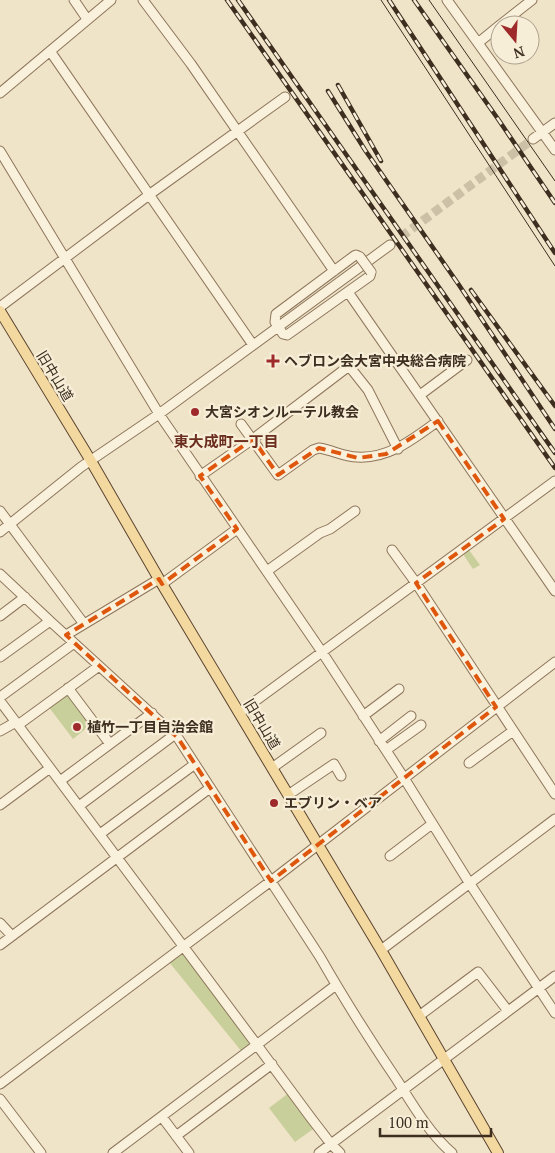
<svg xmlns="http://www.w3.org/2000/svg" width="555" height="1153" font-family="'PT Serif','Noto Sans JP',serif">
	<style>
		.green { fill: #c9cf9b }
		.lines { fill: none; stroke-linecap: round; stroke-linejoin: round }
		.minor-tunnel { stroke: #ccc0a6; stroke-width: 9; stroke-dasharray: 9 4.5; stroke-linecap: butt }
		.minor-casing { stroke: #8d765c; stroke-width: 11 }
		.major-casing { stroke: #5b4430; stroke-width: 12 }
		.minor { stroke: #faf1dc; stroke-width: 9 }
		.major { stroke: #f3d9a0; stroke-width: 10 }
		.tram { stroke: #3d2e20; stroke-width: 1 }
		.rail-casing { stroke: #3d2e20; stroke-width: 4.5 }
		.rail { stroke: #f7eed8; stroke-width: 2.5; stroke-dasharray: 8; stroke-linecap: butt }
		.minor-bridge-casing { stroke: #8d765c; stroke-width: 11; stroke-linecap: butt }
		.minor-bridge { stroke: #faf1dc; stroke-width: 9 }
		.marked { fill: none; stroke: #df570d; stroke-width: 4; stroke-dasharray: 10 6; stroke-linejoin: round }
		.poi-dot { fill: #9e2a2b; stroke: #f7eed8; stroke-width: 2 }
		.labels { text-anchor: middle; stroke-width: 4.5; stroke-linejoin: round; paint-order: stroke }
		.poi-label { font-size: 14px; font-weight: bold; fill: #3d2e20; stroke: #f7eed8; text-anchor: start }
		.street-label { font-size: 14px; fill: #3d2e20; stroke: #f7eed8 }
		.neighbourhood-label { font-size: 15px; font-weight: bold; fill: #6b2e1e; stroke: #f7eed8 }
	</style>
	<rect width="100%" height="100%" fill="#f0e4c8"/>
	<path class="green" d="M469,550L480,565L473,569L463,554Z
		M69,691L93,723L73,739L48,706Z
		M184,951L253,1044L242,1052L169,962Z
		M290,1092L316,1127L295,1142L269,1108Z"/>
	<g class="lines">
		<path class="minor-tunnel" d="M390,245L533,139"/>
		<g class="minor-casing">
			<path id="minor" d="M74,0L87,19
				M143,0L191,64L334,271
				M447,0L555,150
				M500,25L532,0
				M478,43L500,25
				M50,51L253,345
				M0,93L111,0
				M533,139L555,123
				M0,151L159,414L322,652L404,778L470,884L555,1013
				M360,257L356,255L354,256L276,314L275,322L283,334L287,335L370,276L371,272
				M348,292L555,591
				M0,307L153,192L285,97
				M420,395L467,360
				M241,424L278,475L313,450L319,448C332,450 344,457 357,457C389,459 413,439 438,421
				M200,476L253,439L349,366L368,390L398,449
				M0,511L84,624
				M0,532L81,467L159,414L390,245
				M392,550L416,583L555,794
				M267,571L320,533L330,529L355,511
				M0,574L50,621
				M162,584L237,529
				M0,616L25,597
				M66,635L159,579
				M0,657L50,621L178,738L320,957C344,999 370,1040 397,1080C413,1105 429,1133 452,1153
				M68,688L110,744
				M0,697L74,643
				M0,701L257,1045L311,1118L331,1144L340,1153
				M239,713L555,481
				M363,716L399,689
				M18,725L99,666
				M0,731L16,722
				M379,741L411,716
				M386,750L421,725
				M469,763L513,731
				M272,768L321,733
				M60,781L152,713
				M288,795L334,764L341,776
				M0,805L50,768
				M79,806L174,735
				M100,834L195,764
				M390,856L432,824
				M0,923L12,936
				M0,945L210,788
				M381,950L555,819
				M419,1016L478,972L508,1011
				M0,1084L271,881L555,662
				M0,1099L41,1153
				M162,1117L189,1153
				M176,1136L272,1064
				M113,1153L336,985
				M319,1153L555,976"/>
		</g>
		<g class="major-casing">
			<path id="major" d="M0,311L91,461L159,579L381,950L498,1153"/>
		</g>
		<use href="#minor" class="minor"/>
		<use href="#major" class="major"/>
		<path class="tram" d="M381,0L555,266
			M429,0L555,181"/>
		<g class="rail-casing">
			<path id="rail" d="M227,0L555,468
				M238,0L555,453
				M389,0L555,253
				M414,0L498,119L555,203
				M338,85L381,161
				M328,91L365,150L459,285L555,429
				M471,290L555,406"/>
		</g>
		<use href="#rail" class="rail"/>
		<g class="minor-bridge-casing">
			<path id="minor-bridge" d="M360,257L371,272"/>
		</g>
		<use href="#minor-bridge" class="minor-bridge"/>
	</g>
	<path class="marked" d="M438,421L504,519L416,583L496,707L271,881L178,738L66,635L159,579L162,584L237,529L200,476L253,439L278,475L319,448L358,458L386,454Z"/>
	<g class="poi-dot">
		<path d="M270.5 353.5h5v5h5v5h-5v5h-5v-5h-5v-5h5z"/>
		<circle cx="195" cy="412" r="5"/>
		<circle cx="77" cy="727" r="5"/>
		<circle cx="274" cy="803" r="5"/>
	</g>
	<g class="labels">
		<g class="poi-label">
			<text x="284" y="366">ヘブロン会大宮中央総合病院</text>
			<text x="205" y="417">大宮シオンルーテル教会</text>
			<text x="87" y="732">植竹一丁目自治会館</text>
			<text x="284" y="808">エブリン・ベア</text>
		</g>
		<g class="street-label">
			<text transform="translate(55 376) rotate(59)" y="5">旧中山道</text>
			<text transform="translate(262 724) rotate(59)" y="5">旧中山道</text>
		</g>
		<g class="neighbourhood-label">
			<text x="226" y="447">東大成町一丁目</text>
		</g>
	</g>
	<g transform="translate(515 40) rotate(162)"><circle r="24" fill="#f7eed8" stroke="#ada18e"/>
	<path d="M0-4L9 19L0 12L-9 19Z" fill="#9e2a2b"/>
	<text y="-8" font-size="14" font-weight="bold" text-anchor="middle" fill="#3d2e20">N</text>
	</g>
	<path d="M380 1128v8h111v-8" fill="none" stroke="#3d2e20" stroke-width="2.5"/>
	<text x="388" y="1128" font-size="15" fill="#3d2e20" stroke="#f7eed8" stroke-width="4" paint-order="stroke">100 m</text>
</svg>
